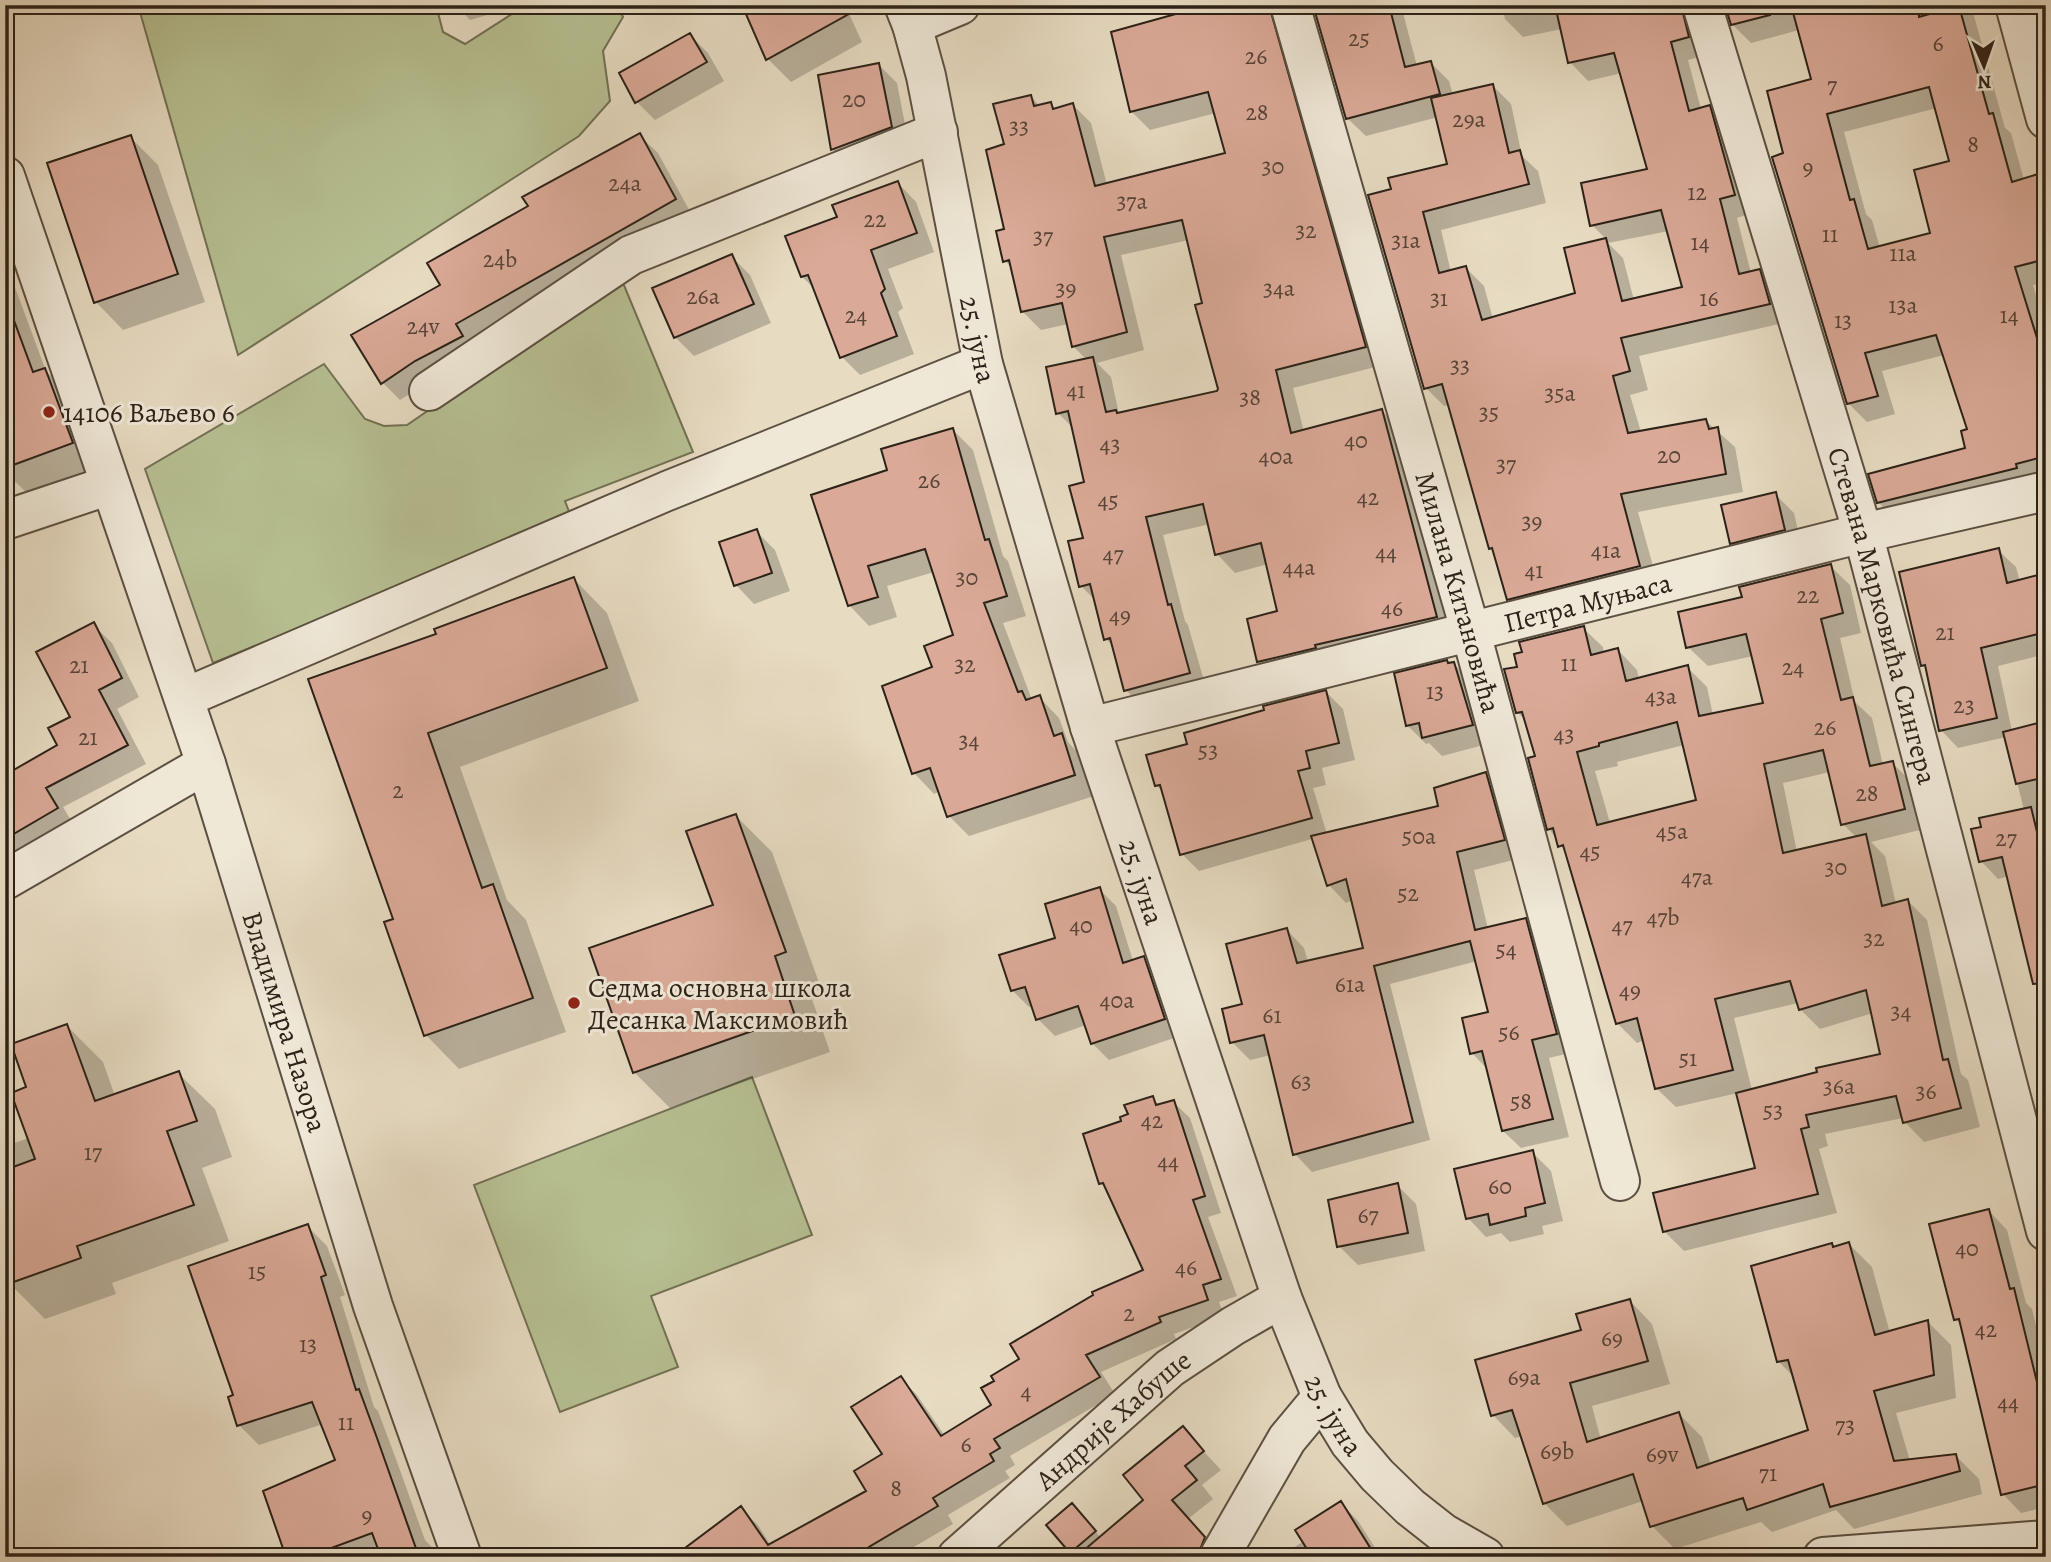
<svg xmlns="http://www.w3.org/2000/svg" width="2051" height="1562" font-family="Alegreya,serif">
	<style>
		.green { fill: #b7c092; stroke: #727155; stroke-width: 2 }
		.shadow { fill: #0003; fill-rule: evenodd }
		.building { fill: #daa997; stroke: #2c2218; stroke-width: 2; fill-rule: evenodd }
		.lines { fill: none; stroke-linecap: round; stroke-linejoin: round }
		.minor-casing { stroke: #5b5042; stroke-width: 42 }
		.minor { stroke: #efe8d7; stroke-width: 38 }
		.poi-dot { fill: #8f2418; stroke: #efe8d7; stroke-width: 2.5 }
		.labels { text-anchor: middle; stroke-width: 6; stroke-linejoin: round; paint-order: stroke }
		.number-label { font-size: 24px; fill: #584438 }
		.street-label { font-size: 28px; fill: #2c2218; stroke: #efe8d7 }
		.poi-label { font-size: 28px; fill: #2c2218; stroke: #efe8d7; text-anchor: start }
	</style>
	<rect width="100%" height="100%" fill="#e7dbc2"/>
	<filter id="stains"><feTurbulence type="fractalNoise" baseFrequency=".00286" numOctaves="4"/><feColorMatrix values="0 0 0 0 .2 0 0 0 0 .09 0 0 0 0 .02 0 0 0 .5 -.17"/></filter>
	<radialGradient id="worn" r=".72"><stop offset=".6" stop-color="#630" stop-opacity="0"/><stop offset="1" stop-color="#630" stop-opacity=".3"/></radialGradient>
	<path class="green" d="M138,5H436L443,32L465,44L526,5H617L623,17L603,51L610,101L579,136L238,355Z
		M621,278L693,452L565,501L571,517L213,663L145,469L324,364L365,419L384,426L407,425Z
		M752,1077L812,1235L651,1296L678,1367L560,1412L474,1185Z"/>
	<path class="shadow" d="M456,5H500L501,11L470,20Z
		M744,5H845L862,42L791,82L768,59Z
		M1210,5H1297L1383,365L1293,388L1304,432L1382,411L1400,429L1454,636L1277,680L1259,662L1249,620L1280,613L1268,564L1235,573L1217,554L1210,524L1163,535L1185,621L1188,625L1207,691L1144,709L1126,690L1114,647L1106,639L1096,601L1081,586L1086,483L1074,429L1058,413L1087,360L1073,346L1068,324L1041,330L1023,312L1013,269L1005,261L1006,145L1031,97L1040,106L1051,104L1056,110L1073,105L1091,123L1107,185L1227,154L1216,113L1150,130L1131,111ZM1189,240L1204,305L1220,389L1218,393L1119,414L1111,377L1097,363L1144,350L1121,255Z
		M1315,5H1418L1402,9L1417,66L1431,63L1449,81L1453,95L1493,86L1511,104L1522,156L1538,171L1546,203L1441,230L1451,272L1466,268L1484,286L1493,319L1577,295L1566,250L1607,240L1592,225L1649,171L1622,73L1588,81L1570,62L1562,29L1523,37L1505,19L1502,5H1709L1706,55L1688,60L1701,109L1709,107L1728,125L1752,213L1737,218L1751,273L1759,271L1778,290L1788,322L1639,356L1648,390L1630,395L1641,432L1706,421L1735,447L1743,492L1638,512L1658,584L1527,617L1509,599L1496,554L1490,548L1450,405L1444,406L1426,388L1393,191L1449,165L1438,117L1366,136L1347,118ZM1669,231L1684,289L1634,300L1623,258L1608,243Z
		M1727,5H1971L2005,128L2011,133L2024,180L2038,176L2046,184V282L2033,285L2046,329V478L1897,521L1878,502L1968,449L1969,430L1944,355L1882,371L1895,414L1867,422L1849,404L1774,158L1785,155L1813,80L1799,30L1751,43L1733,25ZM1937,108L1952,162L1932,234L1880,248L1872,220L1866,214L1844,132Z
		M690,35L708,53L724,81L655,120L637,102Z
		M879,65L897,83L909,145L852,168L833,150L820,77Z
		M640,136L658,153L693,217L400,400L383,383L442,286Z
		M130,137L158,165L205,302L123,330L96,302Z
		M898,183L916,202L934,252L888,269L903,308L898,312L914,354L860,375L842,357L816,290L802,277L839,218Z
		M731,256L750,275L771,323L694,356L675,337Z
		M5,274L13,282L46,371L69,393L96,467L26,492L5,472Z
		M953,430L973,450L1003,556L1008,561L1026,616L1003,623L1032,700L1039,697L1059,718L1068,742L1081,756L1094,796L969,836L949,816L940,791L934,794L914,773L955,636L934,572L887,586L897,617L869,626L849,605L889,471Z
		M1775,494L1794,513L1802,548L1750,562L1731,543Z
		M756,531L775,550L790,591L754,604L736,585Z
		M1998,550L2016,567L2020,582L2046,575V654L1998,666L2012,731L2046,723V1023L2009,876L1998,879L1981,861L2024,810L2006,737L1958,748L1941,730L1927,669L1923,665Z
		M1830,566L1850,585L1861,633L1840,638L1855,702L1872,718L1883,765L1892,763L1912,782L1924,829L1871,842L1885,856L1896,904L1908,901L1927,920L1961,1074L1968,1080L1980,1127L1924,1142L1905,1122L1903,1118L1825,1134L1828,1146L1819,1149L1837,1213L1684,1251L1664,1231L1757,1169L1738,1093L1676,1107L1656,1088L1645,1040L1637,1043L1617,1023L1567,854L1549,829L1537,757L1527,722L1517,712L1519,668L1583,628L1603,647L1604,654L1618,650L1637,670L1639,679L1687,667L1707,687L1713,715L1765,704L1753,656L1708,666L1688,647L1744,598ZM1754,630L1755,633L1700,646V643ZM1684,745L1698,802L1610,823L1595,771L1618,766L1617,762ZM1830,772L1843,824L1857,838L1797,852L1783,783ZM1798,1003L1800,1009L1820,1029L1873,1013L1882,1055L1752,1090L1734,1018Z
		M574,579L607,613L639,701L460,767L507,900L526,920L566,1032L459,1069L426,1035L396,920L438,635Z
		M93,625L112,643L139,697L117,709L146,764L63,807L75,827L13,863L5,855V777L59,745L72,717Z
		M1454,664L1472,682L1491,743L1442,756L1429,743L1426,744L1407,725L1449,665Z
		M1326,692L1343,709L1355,760L1322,768L1326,785L1313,788L1327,834L1440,808L1486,774L1503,792L1521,858L1474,870L1488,929L1525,920L1543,938L1574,1052L1549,1058L1569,1137L1521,1148L1503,1131L1488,1070L1472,1053L1490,1014L1477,961L1390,984L1430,1140L1312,1172L1295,1154L1271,1055L1250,1060L1232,1042L1244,1006L1287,930L1304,948L1308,962L1365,949L1353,900L1346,903L1329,885L1312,839L1199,871L1182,854L1164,793L1157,786L1189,745Z
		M736,816L772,852L821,988L810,993L830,1052L670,1108L634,1072L715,906Z
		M1099,889L1116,906L1133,961L1143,958L1160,975L1180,1036L1109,1060L1092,1043L1086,1025L1055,1036L1038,1019L1033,1006L1029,1007L1012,990Z
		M67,1026L103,1062L115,1096L178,1073L215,1109L232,1157L202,1168L229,1241L112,1283L116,1294L45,1319L9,1283L5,1285V1146L29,1138V1088Z
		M1152,1098L1160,1106L1173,1102L1190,1118L1221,1213L1208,1217L1237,1296L1219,1302L1224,1316L1174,1334L1176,1339L1101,1372L1115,1394L1010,1456L1015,1465L1005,1471L1010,1478L948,1515L953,1524L897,1557H675L741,1509L758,1525L771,1546L869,1492L884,1455L901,1379L917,1395L945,1436L993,1405L1022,1360L1145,1271L1108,1190L1101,1183L1124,1122Z
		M1532,1152L1551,1171L1563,1221L1542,1226L1544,1234L1510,1242L1501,1233L1486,1237L1468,1218Z
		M1397,1185L1416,1204L1425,1251L1358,1265L1339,1246Z
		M1989,1211L2007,1230L2026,1303L2032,1309L2046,1366V1507L2021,1513L2003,1494L1962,1326L1956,1319Z
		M307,1226L327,1246L345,1295L340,1297L374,1407L378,1411L396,1459L425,1540L441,1557H288L337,1461L323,1424L259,1445L239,1425L235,1396Z
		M1849,1244L1872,1267L1890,1333L1928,1322L1951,1345L1956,1398L1896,1413L1910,1461L1956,1456L1979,1479L1982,1494L1854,1529L1836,1510L1772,1532L1761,1522L1675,1549L1652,1526L1643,1501L1567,1526L1544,1503L1522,1436L1515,1438L1493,1415L1583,1331L1630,1301L1652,1324L1670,1384L1592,1406L1601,1440L1679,1414L1702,1437L1711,1465L1810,1431L1795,1378L1779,1362L1831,1245L1834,1248Z
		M1183,1429L1221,1470L1202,1485L1213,1499L1188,1519L1222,1557H1076L1049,1525L1081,1514L1101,1538L1146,1500Z
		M1341,1503L1358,1521L1381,1557H1279L1304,1541Z"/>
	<path class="building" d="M742,5H865L766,60Z
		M1208,5H1269L1366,347L1276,370L1291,433L1382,409L1437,617L1315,645L1316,648L1257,662L1247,619L1277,611L1261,543L1215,555L1203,504L1146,517L1168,605L1171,604L1190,673L1124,691L1110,638L1104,640L1090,584L1079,587L1068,541L1083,538L1069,486L1084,482L1068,411L1056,414L1046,367L1093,357L1106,412L1116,410L1117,413L1217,391L1218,389L1195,305L1202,303L1182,220L1104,237L1127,332L1072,347L1062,303L1021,312L1009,260L1003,262L996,231L1004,229L986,150L1004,144L993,104L1031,95L1034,106L1051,102L1053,109L1073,103L1095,186L1225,153L1208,92L1130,112L1111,32Z
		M1313,5H1389L1405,67L1431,61L1440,94L1346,119Z
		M1555,5H1681L1689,37L1671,42L1689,111L1710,105L1735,195L1720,199L1739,274L1760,269L1770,304L1621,338L1630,371L1613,376L1628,433L1706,419L1709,429L1718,427L1726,474L1621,494L1640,566L1507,600L1492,548L1489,549L1442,384L1424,389L1368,195L1391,189L1388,178L1447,164L1431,98L1493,84L1509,153L1520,150L1529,184L1423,212L1439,273L1466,266L1482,320L1575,293L1564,248L1606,238L1622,301L1682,287L1661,210L1590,226L1581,183L1647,169L1614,53L1568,63Z
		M1725,5H1768L1770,15L1731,25Z
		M1791,5H1918L1919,17L1959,6L1989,114L1993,113L2012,182L2038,174L2046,199V259L2015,267L2046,367V456L2016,464L2017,468L1877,503L1868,474L1965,448L1961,431L1967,429L1936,335L1865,353L1878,396L1847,404L1772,157L1783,153L1767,91L1811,79ZM1929,87L1949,161L1914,170L1930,233L1868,249L1854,199L1850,200L1827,114Z
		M690,33L707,62L635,103L619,73Z
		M879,63L892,127L831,150L818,75Z
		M640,133L676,199L456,324L463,336L415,361L381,384L351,335L440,285L427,263L528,206L522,197Z
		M131,135L178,274L94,303L47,163Z
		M898,181L917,233L871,250L885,289L881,293L897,336L840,358L808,275L801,277L785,236L837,217L832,205Z
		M732,254L754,304L674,338L652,288Z
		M5,307H9L33,372L45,368L73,443L5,468Z
		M953,428L985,540L989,539L1007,596L984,603L1018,692L1022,691L1026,700L1040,695L1054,736L1062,733L1075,775L947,817L930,768L912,774L882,686L932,667L924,646L953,635L925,549L868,566L878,597L848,606L811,495L887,470L881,449Z
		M1776,492L1785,530L1730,544L1721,505Z
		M757,529L772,573L734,586L719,542Z
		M1999,548L2007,583L2046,573V632L1981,648L1997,718L1939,731L1925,665L1921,666L1899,572Z
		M1831,564L1843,613L1821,619L1841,700L1853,697L1870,766L1893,761L1905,809L1841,825L1823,750L1764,764L1783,853L1866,834L1882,906L1908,899L1943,1060L1948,1059L1961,1108L1903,1123L1896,1096L1806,1115L1809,1127L1801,1129L1818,1194L1663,1232L1653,1193L1755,1168L1736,1093L1817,1072L1816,1068L1880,1054L1866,990L1799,1010L1790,981L1715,999L1733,1070L1655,1089L1637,1018L1616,1024L1563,845L1558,847L1553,828L1547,830L1528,758L1535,756L1522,712L1516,713L1504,669L1517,667L1514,654L1522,652L1519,642L1584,626L1591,655L1618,648L1626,681L1688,665L1699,716L1763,703L1746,634L1686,648L1678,612L1742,597L1739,587ZM1677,722L1696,800L1597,825L1577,752L1599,746V743Z
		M574,577L607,668L428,733L482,888L493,884L533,998L424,1036L384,922L393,919L308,679L436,634L434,629Z
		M94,622L122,678L99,690L128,745L46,788L58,808L5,839V775L57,745L48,728L70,717L36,652Z
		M1447,660L1448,663L1454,662L1473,725L1422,738L1419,723L1406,726L1394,673Z
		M1326,690L1339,743L1306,751L1310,768L1298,771L1312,818L1180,855L1160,785L1155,786L1146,755L1187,744L1184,733L1264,710L1263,706Z
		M2046,721V777L2016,784L2003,732Z
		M1486,772L1505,840L1457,852L1475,930L1526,918L1557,1034L1532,1040L1553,1119L1502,1131L1482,1051L1470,1054L1462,1018L1488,1012L1470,941L1374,966L1413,1122L1293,1155L1264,1035L1230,1043L1222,1009L1242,1004L1226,944L1287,928L1297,963L1363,948L1346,879L1327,886L1311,836L1438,806L1434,788Z
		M2031,807L2046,869V983L2033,984L2002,857L1979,862L1971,829L1981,827L1979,818Z
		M736,814L786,952L775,956L795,1016L633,1073L589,948L713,905L686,831Z
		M1100,887L1123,963L1144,956L1165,1019L1091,1044L1078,1006L1036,1020L1025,987L1011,991L999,955L1055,938L1045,904Z
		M67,1024L95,1101L179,1071L197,1121L167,1131L194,1205L77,1246L81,1258L5,1285V1170L35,1159L11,1093L26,1087L11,1044Z
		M1153,1096L1156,1105L1174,1100L1205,1196L1193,1200L1221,1279L1203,1285L1208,1300L1159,1317L1161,1322L1086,1355L1100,1377L994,1439L1000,1448L990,1454L994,1461L933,1498L938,1506L869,1547L874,1557H673L741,1506L768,1545L866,1491L854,1471L882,1454L851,1407L901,1376L941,1436L991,1405L981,1388L994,1381L991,1376L1019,1359L1010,1344L1093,1295L1092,1292L1143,1270L1103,1183L1099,1184L1083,1134L1121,1121L1120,1117L1128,1114L1124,1105Z
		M1533,1150L1545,1203L1525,1208L1526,1216L1490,1225L1488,1214L1466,1219L1454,1169Z
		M1398,1183L1408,1233L1337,1247L1328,1200Z
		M1989,1209L2010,1289L2014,1288L2046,1419V1484L2001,1495L1959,1319L1954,1320L1929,1224Z
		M308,1224L326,1275L321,1277L356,1390L359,1389L377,1438L419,1557H381L372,1533L307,1557H286L263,1491L335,1460L312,1402L237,1426L228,1397L233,1395L188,1266Z
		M1849,1242L1875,1335L1928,1320L1934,1375L1874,1391L1894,1461L1956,1454L1960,1471L1830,1507L1823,1484L1747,1510L1743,1498L1650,1527L1633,1474L1543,1504L1512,1410L1491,1416L1475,1360L1581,1330L1576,1314L1630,1299L1648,1361L1570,1383L1587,1442L1679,1412L1697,1468L1808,1430L1788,1360L1777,1362L1751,1266L1832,1243L1833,1247Z
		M1183,1426L1204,1451L1185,1466L1197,1480L1172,1500L1205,1537L1197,1557H1076L1143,1500L1123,1475Z
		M1341,1501L1376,1557H1312L1295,1530Z
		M1072,1503L1096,1531L1070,1553L1046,1525Z"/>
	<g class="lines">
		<g class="minor-casing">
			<g id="minor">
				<path id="s1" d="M904,5L912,25L926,76L983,364L1090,727L1282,1298L1322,1397L1350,1443L1377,1475L1410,1507L1443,1533L1485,1557"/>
				<path id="s2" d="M1290,5L1471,633L1620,1181"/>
				<path id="s3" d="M1702,5L1863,533L2046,1231"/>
				<path d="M2015,5L2046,119"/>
				<path d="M912,25L960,5"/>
				<path id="s4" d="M5,176L206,764L373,1306L462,1557"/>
				<path d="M429,391L631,255L938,132"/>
				<path d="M5,520L110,485"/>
				<path d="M184,698L667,491L983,364"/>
				<path id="s5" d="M1090,727L1863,533L2046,491"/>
				<path d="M5,880L206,764"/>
				<path id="s6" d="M957,1557L1170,1368L1233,1326L1282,1298"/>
				<path d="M1219,1557L1287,1439L1322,1397"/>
				<path d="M1823,1557L2046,1540"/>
			</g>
		</g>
		<use href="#minor" class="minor"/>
	</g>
	<g class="poi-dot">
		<circle cx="49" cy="412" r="7"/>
		<circle cx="574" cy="1003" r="7"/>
	</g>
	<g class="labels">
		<g class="number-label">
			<text x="1359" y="46">25</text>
			<text x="1938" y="51">6</text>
			<text x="1256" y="64">26</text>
			<text x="1832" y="93">7</text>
			<text x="854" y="107">20</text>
			<text x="1257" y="120">28</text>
			<text x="1469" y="127">29a</text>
			<text x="1019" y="134">33</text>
			<text x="1973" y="152">8</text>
			<text x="1273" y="174">30</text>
			<text x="1808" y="175">9</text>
			<text x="625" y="191">24a</text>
			<text x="1697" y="200">12</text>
			<text x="1132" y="209">37a</text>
			<text x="875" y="227">22</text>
			<text x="1306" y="238">32</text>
			<text x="1830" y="242">11</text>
			<text x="1043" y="244">37</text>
			<text x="1406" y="248">31a</text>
			<text x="1700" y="250">14</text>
			<text x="1903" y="261">11a</text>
			<text x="500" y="267">24b</text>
			<text x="1066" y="296">39</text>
			<text x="1279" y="296">34a</text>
			<text x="703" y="304">26a</text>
			<text x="1439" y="306">31</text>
			<text x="1709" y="306">16</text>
			<text x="1903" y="313">13a</text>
			<text x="856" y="323">24</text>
			<text x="2009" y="323">14</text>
			<text x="1843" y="328">13</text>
			<text x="423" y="334">24v</text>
			<text x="1460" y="373">33</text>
			<text x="1076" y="398">41</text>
			<text x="1560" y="401">35a</text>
			<text x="1250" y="405">38</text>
			<text x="1489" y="420">35</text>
			<text x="1356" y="448">40</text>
			<text x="1110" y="452">43</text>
			<text x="1669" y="463">20</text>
			<text x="1276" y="464">40a</text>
			<text x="1506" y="472">37</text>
			<text x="929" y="488">26</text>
			<text x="1368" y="505">42</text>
			<text x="1108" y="508">45</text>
			<text x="1532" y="529">39</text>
			<text x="1606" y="558">41a</text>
			<text x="1386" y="560">44</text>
			<text x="1113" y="562">47</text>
			<text x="1299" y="575">44a</text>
			<text x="1534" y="578">41</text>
			<text x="967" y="585">30</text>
			<text x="1808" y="603">22</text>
			<text x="1392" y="616">46</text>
			<text x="1120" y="623">49</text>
			<text x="1945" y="640">21</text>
			<text x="1569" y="671">11</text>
			<text x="965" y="672">32</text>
			<text x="79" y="673">21</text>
			<text x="1793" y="675">24</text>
			<text x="1435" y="699">13</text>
			<text x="1661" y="704">43a</text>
			<text x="1964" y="713">23</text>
			<text x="1825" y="735">26</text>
			<text x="1564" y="742">43</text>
			<text x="88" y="745">21</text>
			<text x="969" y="748">34</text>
			<text x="1208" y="758">53</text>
			<text x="398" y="798">2</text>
			<text x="1867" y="801">28</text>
			<text x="1672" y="839">45a</text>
			<text x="1419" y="844">50a</text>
			<text x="2006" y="846">27</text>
			<text x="1590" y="859">45</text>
			<text x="1836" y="875">30</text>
			<text x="1697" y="885">47a</text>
			<text x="1408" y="901">52</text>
			<text x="1663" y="925">47b</text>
			<text x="1081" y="933">40</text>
			<text x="1622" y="933">47</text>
			<text x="1874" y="946">32</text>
			<text x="1506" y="957">54</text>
			<text x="1350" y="992">61a</text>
			<text x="1630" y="998">49</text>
			<text x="1117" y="1008">40a</text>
			<text x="1901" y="1019">34</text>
			<text x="1272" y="1023">61</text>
			<text x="1509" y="1040">56</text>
			<text x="1688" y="1066">51</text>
			<text x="1301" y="1089">63</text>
			<text x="1839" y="1094">36a</text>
			<text x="1926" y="1099">36</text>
			<text x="1521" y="1109">58</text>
			<text x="1773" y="1118">53</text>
			<text x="1152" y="1128">42</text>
			<text x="93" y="1160">17</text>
			<text x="1168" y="1169">44</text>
			<text x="1500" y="1194">60</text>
			<text x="1368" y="1223">67</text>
			<text x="1967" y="1256">40</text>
			<text x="1186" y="1275">46</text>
			<text x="257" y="1279">15</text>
			<text x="1129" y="1321">2</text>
			<text x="1986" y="1337">42</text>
			<text x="1612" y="1346">69</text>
			<text x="308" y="1352">13</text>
			<text x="1524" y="1385">69a</text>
			<text x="1026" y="1399">4</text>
			<text x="2008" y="1410">44</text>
			<text x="346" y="1430">11</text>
			<text x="1845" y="1433">73</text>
			<text x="966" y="1452">6</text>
			<text x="1557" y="1459">69b</text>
			<text x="1662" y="1462">69v</text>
			<text x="1768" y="1481">71</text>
			<text x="896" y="1496">8</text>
			<text x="367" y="1523">9</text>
		</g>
		<g class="street-label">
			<text dy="10" stroke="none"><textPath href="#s1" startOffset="343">25. јуна</textPath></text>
			<text dy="10" stroke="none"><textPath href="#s2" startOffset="611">Милана Китановића</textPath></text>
			<text dy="10" stroke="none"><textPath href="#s5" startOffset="513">Петра Муњаса</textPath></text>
			<text dy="10" stroke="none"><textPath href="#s3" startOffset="637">Стевана Марковића Сингера</textPath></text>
			<text dy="10" stroke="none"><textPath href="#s1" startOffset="910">25. јуна</textPath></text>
			<text dy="10" stroke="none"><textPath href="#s4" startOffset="891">Владимира Назора</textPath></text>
			<text dy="10" stroke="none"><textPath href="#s1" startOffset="1477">25. јуна</textPath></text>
			<text dy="10" stroke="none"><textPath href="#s6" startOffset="208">Андрије Хабуше</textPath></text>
		</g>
		<g class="poi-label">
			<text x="63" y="422">14106 Ваљево 6</text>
			<text x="588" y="997">Седма основна школа<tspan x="588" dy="32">Десанка Максимовић</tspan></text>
		</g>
	</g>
	<rect width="2051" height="1562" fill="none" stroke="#e7dbc2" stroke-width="28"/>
	<rect x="7" y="7" width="2037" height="1548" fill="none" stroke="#2c2218" stroke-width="3.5"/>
	<rect x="14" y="14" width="2023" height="1534" fill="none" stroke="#2c2218" stroke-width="2"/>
	<g transform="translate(1984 66) rotate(178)" stroke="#efe8d7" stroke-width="5" paint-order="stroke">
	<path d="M0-5L12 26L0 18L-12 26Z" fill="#2c2218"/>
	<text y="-10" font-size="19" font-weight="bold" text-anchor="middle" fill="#2c2218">N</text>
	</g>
	<rect width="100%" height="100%" filter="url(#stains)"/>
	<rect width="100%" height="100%" fill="url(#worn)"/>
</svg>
